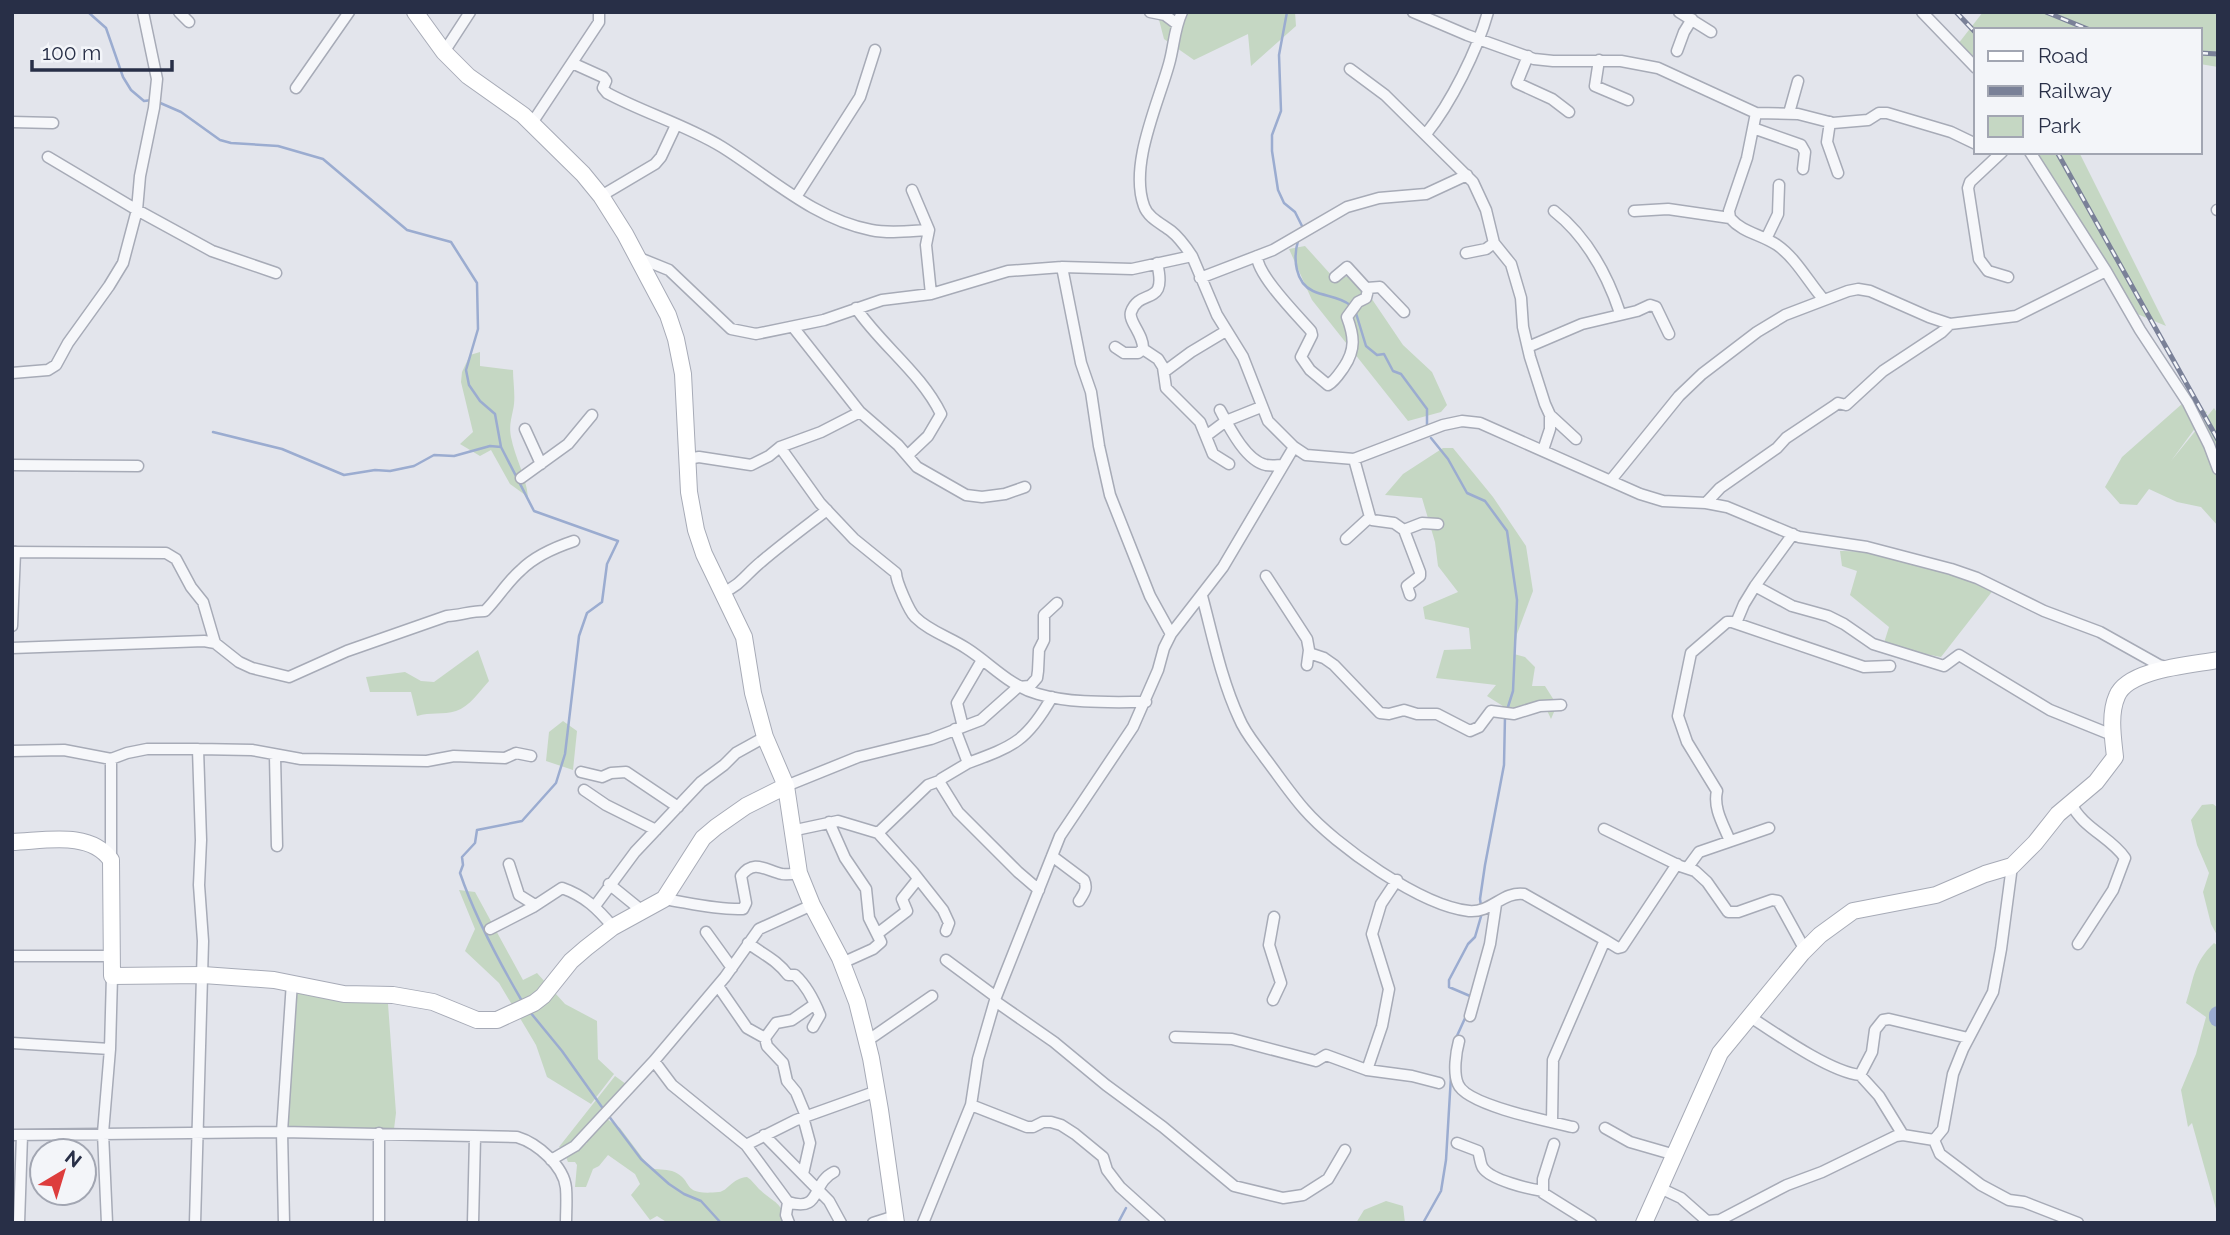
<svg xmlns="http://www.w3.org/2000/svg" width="2230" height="1235" font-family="Raleway,sans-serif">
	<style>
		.green { fill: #c5d7c3 }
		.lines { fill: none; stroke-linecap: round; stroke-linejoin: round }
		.stream { stroke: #9bacd0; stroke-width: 2.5 }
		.river { stroke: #9bacd0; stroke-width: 18 }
		.street-casing { stroke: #a7abb7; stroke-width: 13 }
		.secondary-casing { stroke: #a7abb7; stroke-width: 18 }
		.street { stroke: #f6f7fa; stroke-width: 10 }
		.secondary { stroke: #fff; stroke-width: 16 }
		.rail-casing { stroke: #7a8198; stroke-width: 5 }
		.rail { stroke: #f3f5f9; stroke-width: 2.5; stroke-dasharray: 8; stroke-linecap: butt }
	</style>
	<rect width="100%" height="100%" fill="#e3e5ec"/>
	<path class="green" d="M1157,12H1295L1296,26L1251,66L1248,34L1194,60L1164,39Z
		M1983,12H2218V67L2200,64V30H1976V62L1958,44Z
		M2030,152H2079L2166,326L2123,308Z
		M1305,246L1333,277H1357L1403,345L1432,372L1447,405L1441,412L1408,421L1312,300L1289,249Z
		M480,352V366L513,370C513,382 516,398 513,410C511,420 509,426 511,437C515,458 526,476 528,497L510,484L491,450L480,456L460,444L473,432L461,382L462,372L470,355Z
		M2183,403L2207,412L2171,461L2214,408L2218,414V526L2201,507L2177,502L2149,489L2137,505L2120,504L2105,487L2122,457Z
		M1443,448H1453L1493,497L1526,546L1533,591L1517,634L1514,654L1525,657L1535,667L1532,686H1545L1557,705L1551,719L1544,704L1506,708L1487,696L1496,685L1436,678L1444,650L1471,649L1469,628L1425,619L1423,607L1458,592L1438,566L1435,542L1422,498L1385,495L1403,474Z
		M1840,551C1882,550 1955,573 1994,589L1941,657L1883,646L1889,627L1850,595L1857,571L1842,566Z
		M478,650L489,681C480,691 469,707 456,711C443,715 430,712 417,716L411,692H370L366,677L405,672L421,681L434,682Z
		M563,721L577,731L573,770L546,761L549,732Z
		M2213,804L2218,808V937L2211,924L2203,892L2209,873L2197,845L2191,820L2202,805Z
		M459,890L475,892L523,980L537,973L565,1004L597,1021L598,1059L614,1074L591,1104L547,1077L536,1045L499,983L465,951L475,929Z
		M2214,943L2218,946V1216L2192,1123L2188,1127L2181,1090L2196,1054L2206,1017L2186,1003C2194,979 2193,963 2214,943Z
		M293,992L316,997L388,1004L396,1113L394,1129L296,1135L288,1128L287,1083Z
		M615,1076L630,1087L607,1119L620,1128L650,1168C657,1170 665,1169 672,1171C696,1180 678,1196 719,1192C728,1191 732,1178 747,1177C752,1180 755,1185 759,1189C775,1204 779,1199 788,1223H668L657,1216L650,1220L631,1195L640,1184L635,1174L608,1155L599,1166L593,1169L586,1187H575L577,1165L575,1162H568L566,1157L587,1143L582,1139L563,1150L559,1147Z
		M1386,1201L1403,1206L1405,1223H1356L1364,1210Z"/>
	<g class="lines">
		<path class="stream" d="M88,12L106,28L123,77L131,90L144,101L152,100
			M1287,12L1279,55L1281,111L1272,135V151L1278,190L1284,203L1295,212L1303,228
			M158,102L181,112L220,140L231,143L278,146L323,159L407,230L451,242L477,283L478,329L466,370L469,385L480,401L495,414L501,447L534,511L618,541L607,564L602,602L587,613L579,636L565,754L556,783L522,821L477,830L475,843L462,857L463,865L460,873C475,917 498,960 522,1001
			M1298,241C1293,258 1295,283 1313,291C1326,297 1339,296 1350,305
			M1355,310L1366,346L1377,355L1384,354L1393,371L1401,374L1427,409V426
			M213,432L282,449L344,475L375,470L390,471L414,466L434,455L454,456L490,446L501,447
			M1431,438L1448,459L1467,493L1485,501L1507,531L1517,600L1513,691L1507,710
			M1481,906L1480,899L1485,865L1504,765L1505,716
			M1471,1000L1470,996L1449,987V980L1468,944L1475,937L1482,913
			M530,1012L562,1051L604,1110
			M1456,1038L1466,1016
			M608,1115L641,1159L669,1184L684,1194L701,1201L721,1223
			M1118,1223L1126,1208
			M1423,1223L1441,1191L1446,1160L1451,1076"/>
		<path class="river" d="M2218,1015V1018"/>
		<g class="street-casing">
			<path id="street" d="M179,12L189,22
				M1150,12L1165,15L1177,24
				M1182,12C1174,29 1174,47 1169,64C1158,104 1129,165 1144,206C1148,218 1162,224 1171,231C1180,238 1186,247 1192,256
				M1413,12L1467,35L1534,59L1553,61H1621L1658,68L1756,113L1798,114L1833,123L1868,120L1879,113H1887L1951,132L1976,144
				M1679,12L1711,32
				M1922,12L1976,68
				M1677,51L1684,32L1692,19
				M444,52L470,12
				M1528,56L1517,83L1552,99L1569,112
				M1599,60L1595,86L1628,100
				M572,63L603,77L606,81L603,88L607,93C644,113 686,125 722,147C770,177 814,219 871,230C890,234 910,231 929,230
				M1350,69L1385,95L1473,182L1486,210L1494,243L1511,264L1521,298L1523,327L1530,357L1545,404L1550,415L1576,439
				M296,88L349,12
				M1756,113L1747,158L1729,211L1730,218C1743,233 1761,234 1777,245C1796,258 1809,283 1824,300
				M1789,113L1798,81
				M12,122L53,123
				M1830,122L1827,142L1838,173
				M532,123L599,22V12
				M1753,128L1801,145L1805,152L1803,169
				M1426,134C1451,103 1477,51 1488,12
				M2002,152L1970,182L1968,188L1979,259L1988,271L2008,277
				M2030,152L2106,271L2140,330L2188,403L2209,445L2218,469
				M48,157L137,210L212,251L276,273
				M912,190L929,230L926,245L931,294
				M601,196L655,164L661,157L676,125
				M796,197L860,97L875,50
				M2217,210H2218
				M1554,211C1587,237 1607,274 1620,313
				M1634,211L1668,209L1730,218
				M1766,239L1778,214L1779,185
				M1466,253L1486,249L1494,243
				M1257,256C1257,275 1298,316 1311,331L1312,335L1301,357L1310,370L1328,385C1335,381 1339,374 1344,367C1356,349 1354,336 1347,317L1358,302L1366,298L1368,290L1347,267L1335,277
				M637,257L669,270L731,329L756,334L824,320L882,300L931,294L1008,271L1062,267L1132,269L1192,256L1217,315L1243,357L1268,421L1294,447L1306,455L1354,459L1443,425L1462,421L1480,423L1640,494L1663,501L1706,503L1727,507L1799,537L1867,547L1951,569L1977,578L2044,611L2100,632L2159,665L2170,668
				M1062,267L1081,363L1091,392L1099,446L1110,495L1150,596L1171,634
				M1200,278L1273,250L1347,207L1379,198L1426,194L1467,175
				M1367,288L1380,287L1404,312
				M856,308C881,345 921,373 941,414L928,436L908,455
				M793,327L860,412L898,445L917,467L966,495L982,497L1005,494L1025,487
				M1115,347L1124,353H1138L1143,349C1144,335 1128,321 1131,312C1140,287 1168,308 1157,263
				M1528,347L1582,324L1637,311L1650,305L1656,307L1669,334
				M1143,349L1158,359L1163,367L1166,388L1200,422L1213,454L1229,464
				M1164,372L1191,352L1226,331
				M12,373L48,370L56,365L68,343L109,286L123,263L137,210L140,176L154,108L157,79L143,12
				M1220,410C1229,427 1246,461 1266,465C1272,466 1278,465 1283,465
				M525,429L541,464
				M1206,436L1226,421L1261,407
				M780,447L820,503L854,539L896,573C896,581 909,611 915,617C929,631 949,637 966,648C990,663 1009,686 1038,694C1072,704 1111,702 1146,702
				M1543,450L1550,429V415
				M687,459L699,457L751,465L769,456L780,447L821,432L860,412
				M1354,459L1370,517L1372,520L1394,523L1404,530L1420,572V576L1407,586L1410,595
				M12,465L138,466
				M521,478L568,444L592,415
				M1611,480L1679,396L1702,374L1757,332L1785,315L1848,291L1858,289L1870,291L1929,317L1950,324L2016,316L2106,271
				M1706,503L1720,488L1777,448L1786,438L1834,406L1838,403L1846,405L1883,371L1942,332L1950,324
				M1404,530L1422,523L1438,524
				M1346,539L1370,517
				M12,552L166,553L176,559L191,587L203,602L215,643
				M1266,576L1307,639L1309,650L1307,665
				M1755,586L1793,534
				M722,593C741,585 746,574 761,562C782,544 805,527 827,510
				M1202,596C1213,637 1221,679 1239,718C1245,733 1256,745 1265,758C1278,775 1290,793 1304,809C1335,845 1421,906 1469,911C1491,913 1503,891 1524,894L1605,940
				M1736,623L1744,604L1755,586L1792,606L1828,616L1844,624L1873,644L1944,666L1959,655L2050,710L2112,735
				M12,626L15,552
				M12,648L204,641L215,643L239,662L252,668L289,677L347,651L447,616C461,615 471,611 485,611C498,598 507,582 521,570C534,557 556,547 574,541
				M1309,653L1324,658L1334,665L1380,713L1389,714L1404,710L1417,714H1437L1470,731L1479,727L1491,711L1514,714L1540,706L1561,705
				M963,727L957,703L982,660
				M955,729L968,763L941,779L940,783L958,812L1018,872L1039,890
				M12,751L64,750L111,759L127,753L147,749H198L252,750L301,759L427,761L454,756L505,758L516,753L531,756
				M275,756L277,846
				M111,759V860
				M968,763C1014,746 1027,741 1052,697
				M581,772L602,777L611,773L626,772L678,807
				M786,786L858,757L931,739L981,720L1018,687L1030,686L1037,678L1038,671L1039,650L1044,640V615L1057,603
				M584,790L606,805L656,830
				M2071,803C2082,828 2111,837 2125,858L2113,890L2078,944
				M829,822L845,858L866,889L869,918L881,942L873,949L842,963
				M1604,829L1680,866L1695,871L1707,882L1728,912H1738L1772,900L1778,901L1805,950
				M791,831L838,821L878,833L913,872L943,910L949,923L946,931
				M878,833L928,785L939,781
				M1730,841C1723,824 1713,808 1717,791L1687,742L1678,716L1691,653L1727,622H1732L1864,667L1890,666
				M1052,856L1084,880C1088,889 1084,893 1079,901
				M509,864L519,895L535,905
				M1688,867L1699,852L1769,828
				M609,884L641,910
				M664,899C690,903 717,910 743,909L746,903L741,876C754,859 765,870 782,874C787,875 793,874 799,873
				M595,906L635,852L701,782L724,765L736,753L765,737
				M490,929L533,907L562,888C585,896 598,909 613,927
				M706,932L732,968
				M877,934L907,911L902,899L918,879
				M748,943C764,955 777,960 788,975H795C807,986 814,1000 820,1015L813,1027
				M12,956H110
				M946,960L996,997
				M718,986L747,1028L765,1038
				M1273,1000L1281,983L1269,945L1274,917
				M995,1001L1054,1042L1106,1085L1163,1127L1234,1186L1283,1198L1303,1195L1328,1179L1345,1150
				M1470,1016L1490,944L1496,904
				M1749,1016C1775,1033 1830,1072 1860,1075
				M1175,1037L1232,1039L1316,1061L1326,1055L1367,1070L1412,1076L1439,1083
				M867,1041L932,996
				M1459,1041C1456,1052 1453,1073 1458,1084C1466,1105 1551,1122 1573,1127
				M12,1043L110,1049
				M654,1061L672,1085L746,1145L788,1202C822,1213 811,1183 834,1172
				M1367,1070L1382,1026L1389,989L1372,934L1381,904L1397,880
				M971,1105L1027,1127H1033L1043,1122H1051L1061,1125L1075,1134L1103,1157L1107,1170L1120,1187L1160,1223
				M806,1116L796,1092L787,1081L783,1063L767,1046L765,1038L776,1023L792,1020L815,1004
				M1552,1122L1553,1060L1605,940L1618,948L1622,947L1677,864
				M1605,1128L1630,1142L1675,1155
				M379,1133V1223
				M12,1135L282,1132L517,1137C537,1143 564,1166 566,1188C567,1200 566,1212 566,1223
				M764,1135L829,1201L841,1223
				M1903,1135L1879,1096L1860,1075L1872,1052L1875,1030L1883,1020L1889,1019L1968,1038
				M1934,1140L1940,1154L1981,1185L2009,1200L2024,1202L2078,1223
				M1457,1143L1478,1151C1480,1156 1480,1164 1483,1168C1491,1180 1529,1189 1543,1191
				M1554,1144L1543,1179V1193L1591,1223
				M746,1145L796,1120L877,1091
				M551,1160L575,1146L654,1061L725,977L759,929L812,905
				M803,1174L810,1143L803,1117
				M1660,1188L1681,1198L1707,1221L1720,1220L1787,1185L1822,1172L1896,1136L1903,1135L1934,1140L1943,1129L1953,1074L1963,1049L1993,992L2001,949L2012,866
				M788,1202L786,1215L789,1223
				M19,1223L22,1135
				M107,1223L103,1133L110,1049L112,976
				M195,1223L203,941L199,885L201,840L198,749
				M284,1223L282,1132L292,982
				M473,1223L475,1137
				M873,1223L895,1216
				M923,1223L971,1105L978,1059L996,997L1060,836L1133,727L1158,670L1164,648L1171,634L1223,567L1294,447"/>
		</g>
		<g class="secondary-casing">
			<path id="secondary" d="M415,12L444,52L468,76L523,115L583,174L601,196L625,234L668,315L676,339L683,374L689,492L696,530L704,554L744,637L753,693L765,737L786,786L799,873L812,905L840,958L857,1002L871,1058L880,1110L896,1223
				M12,842C44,841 90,830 111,860L112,976L203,975L274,980L344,994L393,995L433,1002L477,1020H497L534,1003L543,996L571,961L586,948L613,927L664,899L703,838L716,827L746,806L786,786
				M1644,1223L1720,1053L1802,953L1820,935L1853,911L1936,895L1985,874L2012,866L2035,843L2058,814L2096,782L2115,757C2113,738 2109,714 2117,696C2128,669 2192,665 2218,660"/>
		</g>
		<use href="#street" class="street"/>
		<use href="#secondary" class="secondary"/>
		<g class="rail-casing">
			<path id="rail" d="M1956,12L1976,33
				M2046,12L2090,30
				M2200,53L2218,54
				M2057,152L2218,440"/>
		</g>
		<use href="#rail" class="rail"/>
	</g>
	<rect width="2230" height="1235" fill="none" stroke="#282f47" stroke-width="28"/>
	<rect x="1974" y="28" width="228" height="126" fill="#f3f5f9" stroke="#a2a6b2" stroke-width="2"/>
	<rect x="1988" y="51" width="35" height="10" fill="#ffffff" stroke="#a2a6b2" stroke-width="2"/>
	<text x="2038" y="63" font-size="21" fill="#282f47">Road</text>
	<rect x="1988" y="86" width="35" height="10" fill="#7a8198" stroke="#a2a6b2" stroke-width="2"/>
	<text x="2038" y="98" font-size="21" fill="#282f47">Railway</text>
	<rect x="1988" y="116" width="35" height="21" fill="#c5d7c3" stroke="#a2a6b2" stroke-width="2"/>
	<text x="2038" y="133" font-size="21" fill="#282f47">Park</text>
	<g transform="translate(63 1172) rotate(38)"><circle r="33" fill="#f3f5f9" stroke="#a2a6b2" stroke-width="2"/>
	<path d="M0-5L12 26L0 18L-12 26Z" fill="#dd3d3d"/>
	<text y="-10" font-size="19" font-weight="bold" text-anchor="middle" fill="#282f47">N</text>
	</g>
	<path d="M32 60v10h140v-10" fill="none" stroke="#282f47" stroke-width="3.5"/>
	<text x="42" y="60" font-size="21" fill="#282f47" stroke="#f3f5f9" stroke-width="5" paint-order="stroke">100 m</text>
</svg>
